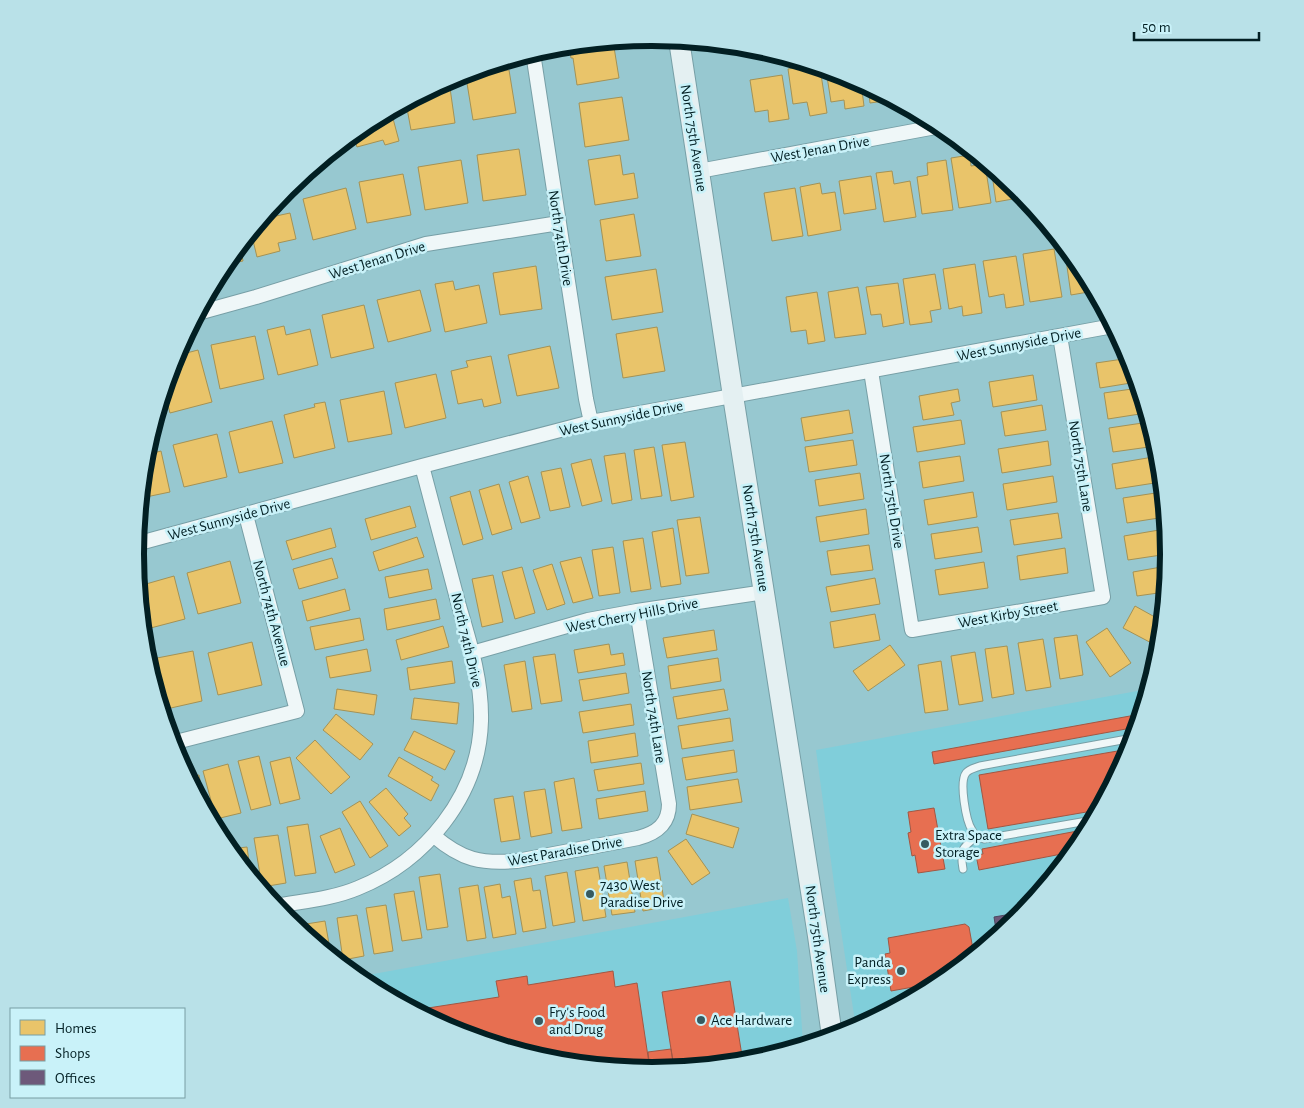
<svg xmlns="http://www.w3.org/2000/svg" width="1304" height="1108" font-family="'Alegreya Sans',sans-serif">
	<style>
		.built { fill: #80ceda }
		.homes { fill: #e9c46a; stroke: #a49255 }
		.shops { fill: #e76f51; stroke: #a25743 }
		.offices { fill: #6d597a; stroke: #4d4860 }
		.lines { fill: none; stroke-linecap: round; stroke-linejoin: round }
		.lane-casing { stroke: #779fa6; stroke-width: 9 }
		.street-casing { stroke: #779fa6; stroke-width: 16 }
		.secondary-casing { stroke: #779fa6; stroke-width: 22 }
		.lane { stroke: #eff7f8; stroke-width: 7 }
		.street { stroke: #eff7f8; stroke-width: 14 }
		.secondary { stroke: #e4f0f2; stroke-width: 20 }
		.poi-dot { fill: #365a60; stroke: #c9f2f9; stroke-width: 2 }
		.labels { text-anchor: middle; stroke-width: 5; stroke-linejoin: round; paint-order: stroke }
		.street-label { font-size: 15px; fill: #021f23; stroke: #c9f2f9 }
		.poi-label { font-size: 15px; fill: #021f23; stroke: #c9f2f9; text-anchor: start }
		.rim { fill: none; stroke: #021f23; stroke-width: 6 }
	</style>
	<rect width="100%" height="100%" fill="#97c8d0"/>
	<path class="built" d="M1148,689L1129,752L1081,841L1017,919L939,984L856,1028L835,891L816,750Z
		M788,898L797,951L803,1045L752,1061L652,1070L551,1061L454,1031L365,983L357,977Z"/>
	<path class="homes" d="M613,41L619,78L577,85L573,58H571L569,46Z
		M811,65L820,68L827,113L810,116L807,102L793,104L788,69Z
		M509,70L516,113L473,120L466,77Z
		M826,70L850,77L861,83L864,106L845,109L844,100L831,102Z
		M782,75L789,119L769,122L768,110L755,112L750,80Z
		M449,81L455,123L411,130L406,103Z
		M868,86L892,100L870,103Z
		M622,97L629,140L585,147L579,103Z
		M391,111L399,141L385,145L383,140L357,147L353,134L365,124Z
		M519,149L526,195L483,201L477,155Z
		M620,155L623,175L634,173L638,198L595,205L588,160Z
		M970,155L971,166L985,164L991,203L959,208L951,158Z
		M461,160L468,203L425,210L418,167Z
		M946,160L953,210L922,214L917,177L928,175L927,163Z
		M991,167L1017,189L1024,197L996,202Z
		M892,171L894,184L910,181L916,217L884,222L876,173Z
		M403,174L411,215L367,223L359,182Z
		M871,176L876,209L844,214L839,181Z
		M820,183L822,194L835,192L841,230L808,236L800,187Z
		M346,188L356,229L313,240L303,199Z
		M795,188L803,236L772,241L764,193Z
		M275,210L276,216L290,213L296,239L278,243L280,251L257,257L251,232L268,211Z
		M634,214L641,256L606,261L600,220Z
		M240,246L243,261L224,265Z
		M1054,249L1062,297L1030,302L1023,254Z
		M1068,251L1082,267L1094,291L1071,295L1065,252Z
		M1016,256L1024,305L1006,308L1004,294L989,297L983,261Z
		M975,264L982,313L963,316L962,306L949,309L943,269Z
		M536,266L542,309L500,315L493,273Z
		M656,269L663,312L612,320L605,277Z
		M935,274L941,309L930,311L932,322L910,325L903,279Z
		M453,281L455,290L479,285L487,323L445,332L435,284Z
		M898,283L904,323L883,327L881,314L871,315L866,287Z
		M858,287L866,334L835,338L828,292Z
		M420,290L431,331L388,342L377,300Z
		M817,292L825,341L808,344L806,330L791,332L786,297Z
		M364,305L374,348L331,358L322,315Z
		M284,326L286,335L310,329L318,365L278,375L267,330Z
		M657,327L665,371L623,378L616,334Z
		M255,336L264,379L220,389L211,345Z
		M550,346L559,388L517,396L508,355Z
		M198,350L212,402L170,413L164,391L175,356Z
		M491,356L501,403L484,407L482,399L458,404L451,371L468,367L466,361Z
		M1130,358L1137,382L1100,388L1096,363Z
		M436,374L446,418L405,428L395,383Z
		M1033,375L1037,400L993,407L989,382Z
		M1139,388L1146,413L1108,419L1104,393Z
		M958,389L960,401L951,403L954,415L923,420L919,396Z
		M384,391L392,434L348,442L340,400Z
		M325,402L335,448L294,458L284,415L315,407L314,404Z
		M1042,405L1046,430L1005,436L1001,412Z
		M849,410L853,433L805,441L801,418Z
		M961,420L965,444L917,452L913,427Z
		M272,421L283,463L239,473L229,432Z
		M1149,422L1156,446L1113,452L1109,428Z
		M217,434L227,477L184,487L173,445Z
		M853,440L857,465L809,472L805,447Z
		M1048,441L1051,465L1002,473L998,449Z
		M685,442L694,497L671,501L662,445Z
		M654,447L662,496L641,499L634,450Z
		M161,451L170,492L146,497L145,491L142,492L145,455Z
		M625,453L632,500L612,504L604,456Z
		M960,456L964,481L923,488L919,462Z
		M1153,457L1155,469L1160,468L1161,482L1116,489L1112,464Z
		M591,459L602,501L582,506L571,464Z
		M561,468L570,507L550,511L541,472Z
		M860,473L864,499L819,506L815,480Z
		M528,476L540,518L521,523L509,482Z
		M1053,476L1057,502L1007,510L1003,484Z
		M499,484L512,529L492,535L479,490Z
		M470,491L483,539L463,545L450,497Z
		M973,492L977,517L928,525L924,500Z
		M1162,492L1165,517L1127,523L1123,498Z
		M410,506L416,527L371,540L365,519Z
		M866,509L869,534L820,542L816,517Z
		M1058,513L1062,538L1014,545L1010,520Z
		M700,517L709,573L686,576L677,520Z
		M978,527L982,552L935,559L931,534Z
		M331,528L336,547L292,560L286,541Z
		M673,528L681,584L661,587L652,532Z
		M1165,529L1168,554L1128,560L1124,536Z
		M417,537L424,557L379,571L373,552Z
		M643,538L651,589L631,592L623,541Z
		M869,545L873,570L831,575L827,551Z
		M613,547L620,593L599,596L592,550Z
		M1065,548L1068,573L1020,580L1017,556Z
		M581,557L593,598L573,603L560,562Z
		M332,558L338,578L299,589L293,569Z
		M230,561L241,603L198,614L187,573Z
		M984,562L988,588L939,595L935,570Z
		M552,564L565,604L547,610L533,570Z
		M1167,566L1165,592L1137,596L1133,572Z
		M522,567L535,613L515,619L502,572Z
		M428,569L432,589L389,598L385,577Z
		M493,575L503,622L482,627L472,579Z
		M174,576L185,619L143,630L139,586Z
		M875,578L880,604L831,612L826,587Z
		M345,589L350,610L307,621L302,601Z
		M436,599L440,619L387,630L384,609Z
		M1135,606L1162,621L1159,647L1123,628Z
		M875,614L880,640L834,648L830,622Z
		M360,618L364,640L315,650L310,627Z
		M443,626L449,647L401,660L396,640Z
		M1107,628L1131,663L1110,677L1086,642Z
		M714,630L717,650L667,658L663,638Z
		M1077,635L1083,675L1060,679L1054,638Z
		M1043,639L1051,687L1026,691L1018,643Z
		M252,642L262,685L218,695L208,653Z
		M609,644L611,655L623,653L625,665L578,673L574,650Z
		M890,645L905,665L868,691L853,671Z
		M1007,646L1014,694L992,698L985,649Z
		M367,649L371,671L330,678L326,657Z
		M193,651L202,701L162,710L152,659Z
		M975,652L983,701L959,705L951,656Z
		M555,654L562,701L541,704L533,657Z
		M718,658L721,681L671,689L668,666Z
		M452,661L455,683L410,690L407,668Z
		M525,661L532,709L512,712L504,665Z
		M941,661L948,710L925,713L918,665Z
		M626,673L629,693L583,701L579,680Z
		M337,689L377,695L374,715L334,709Z
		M724,689L728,710L677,719L673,697Z
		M414,698L459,703L457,724L411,719Z
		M631,704L634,725L583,733L579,712Z
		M336,714L373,744L360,760L323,730Z
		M730,718L733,741L682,749L678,726Z
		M414,731L455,751L445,770L404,750Z
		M635,733L638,756L591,763L588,741Z
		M315,740L350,777L331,794L296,758Z
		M734,750L737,772L686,780L682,758Z
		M259,756L271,805L251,810L238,761Z
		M290,757L300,799L280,804L270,762Z
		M399,757L433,777L431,780L439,785L431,801L388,776Z
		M641,763L644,784L598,791L594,770Z
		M228,764L241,813L216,819L203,771Z
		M199,775L205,809L188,777Z
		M574,778L582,828L562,831L554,782Z
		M738,779L742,802L690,810L687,787Z
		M386,788L408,814L404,818L411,826L399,836L369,802Z
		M545,789L552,833L531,837L524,792Z
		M645,791L648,811L599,819L596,799Z
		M513,796L520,839L501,842L494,799Z
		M360,801L388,846L370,858L342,812Z
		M692,814L739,828L733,848L686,834Z
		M308,824L316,873L295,876L287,827Z
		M340,828L355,865L335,873L320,836Z
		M278,835L286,883L262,887L254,838Z
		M686,839L710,873L692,885L668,851Z
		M247,847L251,876L230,849Z
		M657,857L665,907L643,911L635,861Z
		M627,862L635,912L612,915L604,866Z
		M598,867L606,917L583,921L575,871Z
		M567,872L575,922L553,926L545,876Z
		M440,874L448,927L427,930L419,877Z
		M531,878L533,891L540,890L546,928L523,932L514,881Z
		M500,884L502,898L510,896L516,934L493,938L484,887Z
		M478,885L486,938L467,941L459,888Z
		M414,891L422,938L402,941L394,894Z
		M386,905L393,951L374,954L366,908Z
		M357,915L364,956L343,960L337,918Z
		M325,921L331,955L307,936L306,924Z"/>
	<path class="shops" d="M1141,714L1137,727L934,764L932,752Z
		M1129,749L1098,810L988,829L979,775Z
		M934,808L945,869L918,873L915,855L912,856L908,833L911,832L908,812Z
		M1088,829L1081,841L1072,852L979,870L976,855L983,854L982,849Z
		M965,924L969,927L974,955L941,982L891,991L885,954L890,953L888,938Z
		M613,971L615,987L637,983L650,1070L551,1061L454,1031L415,1010L499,997L496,981L527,976L528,985Z
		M730,981L743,1062L674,1068L662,992Z
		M671,1049L674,1068L650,1070L648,1052Z"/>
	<path class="offices" d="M1023,912L1017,919L997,936L994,917Z"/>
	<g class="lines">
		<g class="lane-casing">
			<path id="lane" d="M1093,820L984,839C978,837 975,836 972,830C966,821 959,782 966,773C969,769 975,768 980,766L1133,738
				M963,869C960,851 961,848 976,837"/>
		</g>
		<g class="street-casing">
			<path id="street" d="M533,53L586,399L591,422
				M699,171L941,126
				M198,313L256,297L426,244L559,223
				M871,371L912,630L1103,597L1060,336
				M136,544L422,466L591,422L1113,326
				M472,653L588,620L637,611L765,592
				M172,743L297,711L246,515
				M434,836C462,860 481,864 517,861L638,838C657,833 669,824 669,804L637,611
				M276,906C303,901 332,899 358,888C425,861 479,796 481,721C482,681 470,643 459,606C447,559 434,513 422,466"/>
		</g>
		<g class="secondary-casing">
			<path id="secondary" d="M679,40L733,396L818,936L832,1036"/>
		</g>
		<use href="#lane" class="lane"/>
		<use href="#street" class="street"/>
		<use href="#secondary" class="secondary"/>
	</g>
	<g class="poi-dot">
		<circle cx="925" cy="844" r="5"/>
		<circle cx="590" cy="894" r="5"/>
		<circle cx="901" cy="971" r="5"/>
		<circle cx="701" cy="1020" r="5"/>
		<circle cx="539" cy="1021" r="5"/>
	</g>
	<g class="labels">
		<g class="street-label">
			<text transform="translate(694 138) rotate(81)" y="5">North 75th Avenue</text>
			<text transform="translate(820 149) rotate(-10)" y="5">West Jenan Drive</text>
			<text transform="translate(561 238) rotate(81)" y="5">North 74th Drive</text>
			<text transform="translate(377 260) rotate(-17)" y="5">West Jenan Drive</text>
			<text transform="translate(1019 344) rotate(-11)" y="5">West Sunnyside Drive</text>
			<text transform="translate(621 418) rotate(-12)" y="5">West Sunnyside Drive</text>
			<text transform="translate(1081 466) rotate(81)" y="5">North 75th Lane</text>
			<text transform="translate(892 501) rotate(81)" y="5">North 75th Drive</text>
			<text transform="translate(229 519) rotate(-15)" y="5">West Sunnyside Drive</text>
			<text transform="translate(756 538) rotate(81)" y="5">North 75th Avenue</text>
			<text transform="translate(272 613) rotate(75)" y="5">North 74th Avenue</text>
			<text transform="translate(1008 614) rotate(-10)" y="5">West Kirby Street</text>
			<text transform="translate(632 615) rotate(-11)" y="5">West Cherry Hills Drive</text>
			<text transform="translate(467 640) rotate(77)" y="5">North 74th Drive</text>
			<text transform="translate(654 717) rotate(81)" y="5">North 74th Lane</text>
			<text transform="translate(565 851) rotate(-10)" y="5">West Paradise Drive</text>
			<text transform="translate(818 939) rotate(82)" y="5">North 75th Avenue</text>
		</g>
		<g class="poi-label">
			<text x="935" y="840">Extra Space<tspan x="935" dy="17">Storage</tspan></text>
			<text x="600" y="890">7430 West<tspan x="600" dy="17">Paradise Drive</tspan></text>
			<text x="891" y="967" text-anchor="end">Panda<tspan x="891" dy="17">Express</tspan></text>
			<text x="549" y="1017">Fry's Food<tspan x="549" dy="17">and Drug</tspan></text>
			<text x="711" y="1025">Ace Hardware</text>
		</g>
	</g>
	<path d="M0 0H1304V1108H0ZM144 554a508 508 0 1 1 1016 0a508 508 0 1 1-1016 0Z" fill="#b9e1e8" fill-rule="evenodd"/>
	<path class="rim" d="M144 554a508 508 0 1 1 1016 0a508 508 0 1 1-1016 0Z"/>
	<rect x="10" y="1008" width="175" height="90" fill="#c9f2f9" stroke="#799ea3"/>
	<rect x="20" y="1020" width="25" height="15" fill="#e9c46a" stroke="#799ea3"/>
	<text x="55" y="1033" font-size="15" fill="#021f23">Homes</text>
	<rect x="20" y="1046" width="25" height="15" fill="#e76f51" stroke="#799ea3"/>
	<text x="55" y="1058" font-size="15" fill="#021f23">Shops</text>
	<rect x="20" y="1070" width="25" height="15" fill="#6d597a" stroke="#799ea3"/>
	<text x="55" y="1083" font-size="15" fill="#021f23">Offices</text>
	<path d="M1134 32v8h125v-8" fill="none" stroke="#021f23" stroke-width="2.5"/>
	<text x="1142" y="32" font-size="15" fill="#021f23" stroke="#c9f2f9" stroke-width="4" paint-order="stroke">50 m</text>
</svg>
